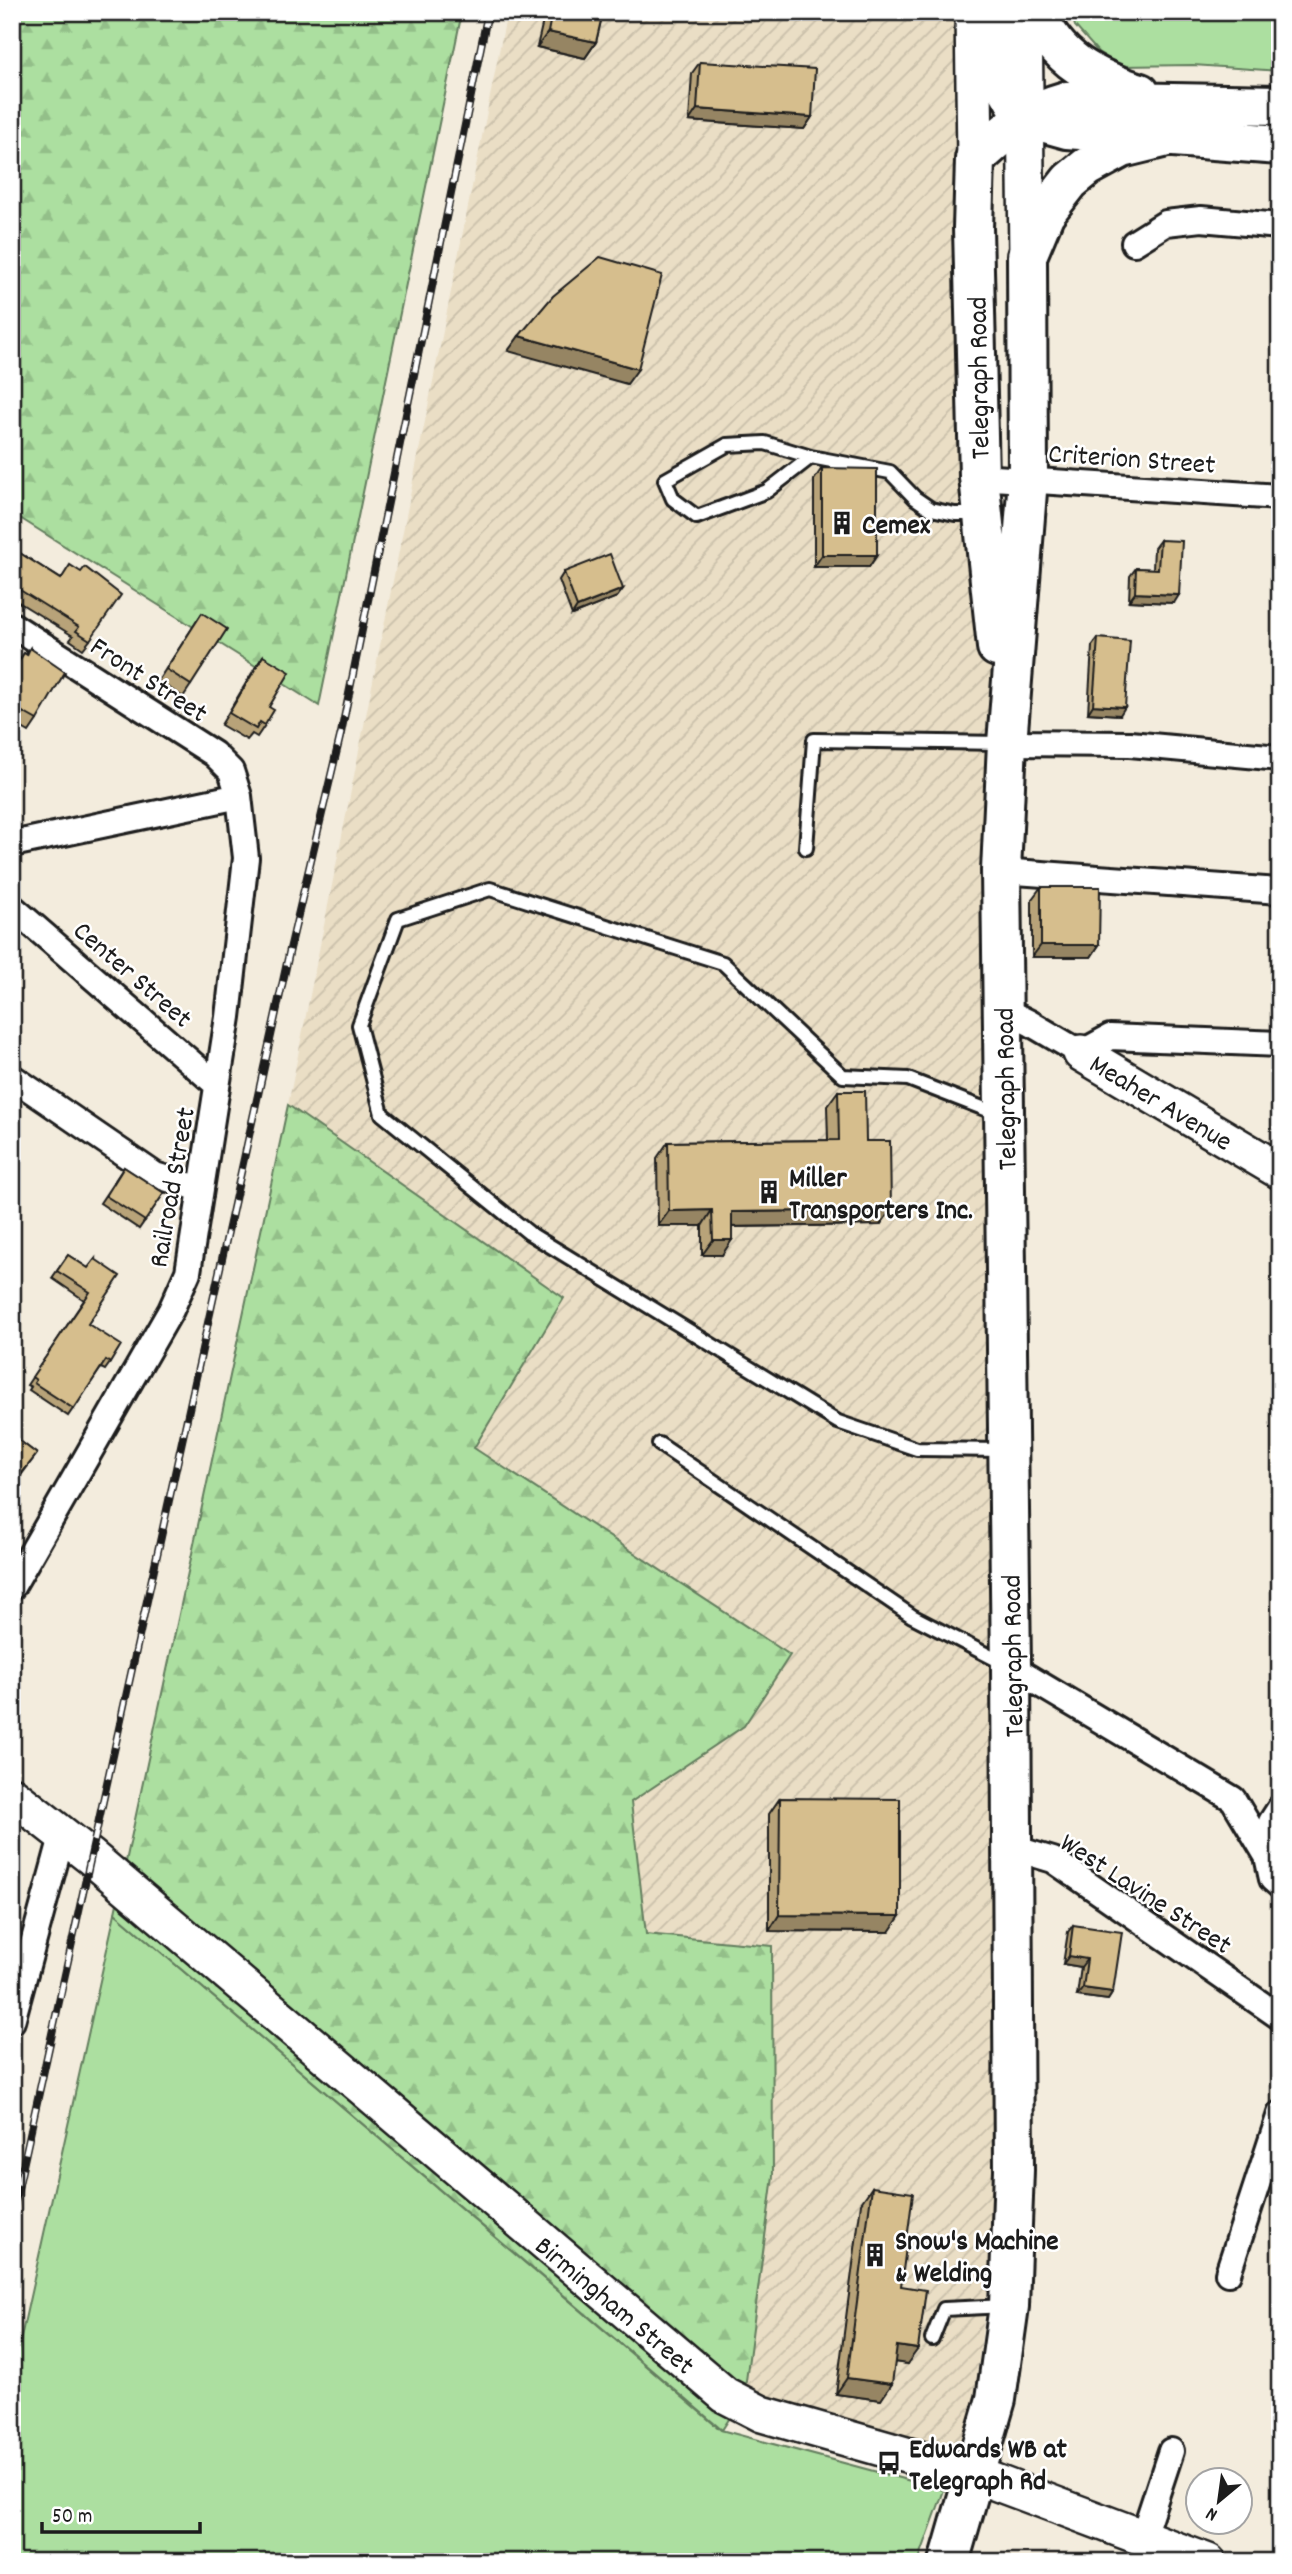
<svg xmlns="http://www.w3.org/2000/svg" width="1292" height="2574" font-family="Dekko,sans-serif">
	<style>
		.industrial { fill: url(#industrial-furrows) }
		.green { fill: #acdfa0; stroke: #647e5e; stroke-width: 2 }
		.forest { fill: url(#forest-firs); stroke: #647e5e; stroke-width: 2 }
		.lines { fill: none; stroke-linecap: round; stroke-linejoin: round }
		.lane-casing { stroke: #1c1c1c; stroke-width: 18 }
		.street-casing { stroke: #1c1c1c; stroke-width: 30 }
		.secondary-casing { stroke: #1c1c1c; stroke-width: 40 }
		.primary-casing { stroke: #1c1c1c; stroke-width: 44 }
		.lane { stroke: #fff; stroke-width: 12 }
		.street { stroke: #fff; stroke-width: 24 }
		.secondary { stroke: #fff; stroke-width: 35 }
		.primary { stroke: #fff; stroke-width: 38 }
		.rail-casing { stroke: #1c1c1c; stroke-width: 8 }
		.rail { stroke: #fff; stroke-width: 5; stroke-dasharray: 16; stroke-linecap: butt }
		.wall { fill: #b8a379; stroke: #1c1c1c; stroke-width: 2 }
		.shaded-wall { fill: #968563; stroke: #1c1c1c; stroke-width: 2 }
		.building { fill: #d6be8d; stroke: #1c1c1c; stroke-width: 2 }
		.labels { text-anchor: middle; stroke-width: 5; stroke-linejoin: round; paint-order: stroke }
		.street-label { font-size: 28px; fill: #1c1c1c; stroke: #fff }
		.poi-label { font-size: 28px; font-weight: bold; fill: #1c1c1c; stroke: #fff; text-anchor: start }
	</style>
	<defs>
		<pattern id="industrial-furrows" width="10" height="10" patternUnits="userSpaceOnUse" patternTransform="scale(1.75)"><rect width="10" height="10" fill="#eadec5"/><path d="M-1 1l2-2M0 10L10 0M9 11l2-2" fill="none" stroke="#c8bea9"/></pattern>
		<pattern id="forest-firs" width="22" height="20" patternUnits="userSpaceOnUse" patternTransform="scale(1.75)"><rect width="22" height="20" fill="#acdfa0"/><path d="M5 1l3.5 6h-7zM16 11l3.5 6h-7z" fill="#93bf89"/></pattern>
	</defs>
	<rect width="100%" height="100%" fill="#f3ecdd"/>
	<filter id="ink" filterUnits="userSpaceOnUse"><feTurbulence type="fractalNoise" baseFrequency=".0143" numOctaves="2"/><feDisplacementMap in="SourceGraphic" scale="14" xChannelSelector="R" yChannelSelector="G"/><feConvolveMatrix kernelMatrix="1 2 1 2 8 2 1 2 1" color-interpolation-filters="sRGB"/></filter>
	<g filter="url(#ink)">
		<path class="industrial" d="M507,12H992L999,2199L966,2462L744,2396L773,2176L772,1946L646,1934L631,1801L744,1726L790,1655L474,1448L564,1298L288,1105Z"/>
		<path class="green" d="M1071,12H1280V71L1193,65L1121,66L1098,52L1075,26Z
			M115,1913L721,2430L944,2490L918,2562H12V2378Z"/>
		<path class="forest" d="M12,12H462L319,706L12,513Z
			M288,1105L564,1298L474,1448L790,1655L744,1726L631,1802L646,1934L772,1946L773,2176L744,2396L722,2430L115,1913Z"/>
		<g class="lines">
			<g class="lane-casing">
				<path id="lane" d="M765,443L811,457L767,491L697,517L673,499L665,480L727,445Z
					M811,457L890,472L915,498L931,509L955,514H980
					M806,848L814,740L1003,743
					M998,1114L908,1079L843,1076L723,963L490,889L398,919L359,1025L382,1114L529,1233L838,1422L917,1449L1005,1450
					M659,1444L912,1616L1005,1664
					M932,2339L944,2309L1006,2306"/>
			</g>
			<g class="street-casing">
				<path id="street" d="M1134,243L1166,223L1201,219L1280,226
					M979,477L1280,497
					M12,625L214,754L231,771L239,796L246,858L228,1017L188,1272L171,1310L12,1587
					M1007,743L1130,744L1280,758
					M12,844L239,796
					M1001,871L1280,891
					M12,907L217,1085
					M1004,1010L1030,1023L1081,1053L1110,1037L1280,1044
					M12,1077L155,1175L201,1189
					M1011,1667L1233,1799L1267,1856L1272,1879L1280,1886
					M1013,1848L1053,1860L1280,2017
					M1267,1856L1271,1822L1280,1808
					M12,2021L63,1833
					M1228,2273L1280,2114
					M1143,2536L1171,2451"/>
			</g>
			<g class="secondary-casing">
				<path id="secondary" d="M973,12L975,159
					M1024,12L1027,256
					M1081,1053L1280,1171
					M12,1795L91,1857L725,2395L762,2414L976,2475L1208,2562"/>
			</g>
			<g class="primary-casing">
				<path id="primary" d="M992,12L995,67L1024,117L1067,129L1280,145
					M1037,12C1055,60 1095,79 1140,93
					M997,647L979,477L973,228L975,159C1008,130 1023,113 1066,101L1280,105
					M949,2562L996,2399L1009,2306L1014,2170L1011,1667L1001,871L1007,743L1028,479L1027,256L1045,213L1070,181L1087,167L1122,148L1163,138"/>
			</g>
			<use href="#lane" class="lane"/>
			<use href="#street" class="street"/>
			<use href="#secondary" class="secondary"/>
			<use href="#primary" class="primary"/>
			<g class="rail-casing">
				<path id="rail" d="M12,2216L290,949L341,733L488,12"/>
			</g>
			<use href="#rail" class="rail"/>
		</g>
		<path class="wall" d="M545,12H603L596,42L585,58L537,47Z
			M700,62L812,117L804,129L689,121L692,73Z
			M822,468L877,555L869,567H814V480Z
			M1160,540L1174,603L1129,601L1130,576L1136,568L1153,569L1154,548Z
			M12,548L61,579L90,640L83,649L70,640L73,636L12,598Z
			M564,572L623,589L617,597L572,615L559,580Z
			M202,613L191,685L183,697L158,681Z
			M1098,638L1120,715L1088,713L1092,646Z
			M30,648L37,720L29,732L12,722V670L24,653L26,654Z
			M263,656L269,707L265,725L257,737L252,734L247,740L221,725L255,668Z
			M1041,887L1099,945L1091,957H1032V899Z
			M838,1091L866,1141L891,1210L880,1225L732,1227L722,1255H702V1226H658L657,1158L668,1142L828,1140L827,1106Z
			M124,1167L164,1193L139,1229L100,1203Z
			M68,1255L88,1268L95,1259L88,1324L110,1363L105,1370L101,1368L68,1416L29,1390L31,1387L27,1385L84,1300L52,1278Z
			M12,1435L37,1454L16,1482L12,1479Z
			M780,1798L889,1932L769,1931V1814Z
			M1073,1925L1113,1992L1108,2000L1077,1996L1081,1967L1063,1964L1068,1932Z
			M872,2187L901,2286L907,2364L895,2362L881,2400L836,2394L861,2203Z"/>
		<path class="shaded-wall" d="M548,32L596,42L585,58L537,47Z
			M697,109L812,117L804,129L689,121Z
			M519,336L638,369L627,384L508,351Z
			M822,555H877L869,567H814Z
			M623,589L617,597L572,615L577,607Z
			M1135,593L1179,595L1174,603L1129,601Z
			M1093,705L1125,707L1120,715L1088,713Z
			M1041,945H1099L1091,957H1032Z
			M712,1210L702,1226H658L669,1211Z
			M891,1210L880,1225L721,1227L732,1212Z
			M713,1240H732L722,1255H702Z
			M779,1915L900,1916L889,1932L769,1931Z
			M1069,1956L1087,1959L1081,1967L1063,1964Z
			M1083,1988L1113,1992L1108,2000L1077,1996Z
			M897,2346L918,2349L907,2364L887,2361Z
			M847,2378L892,2384L881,2400L836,2394Z"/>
		<path class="building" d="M552,12H603L596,42L548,32Z
			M700,62L815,69L812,117L697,109Z
			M600,257L662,275L638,369L519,336L553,296Z
			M822,468L877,469V555H822Z
			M12,533L17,536L12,543Z
			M1160,540L1182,541L1179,595L1135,593L1136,568L1158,569Z
			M12,548L61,579L70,565L81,572L85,567L121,595L90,640L76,631L79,627L12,585Z
			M610,554L623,589L577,607L564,572Z
			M202,613L227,629L191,685L166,669Z
			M1098,638L1130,641L1125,707L1093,705Z
			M30,648L65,672L37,720L12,706V672L24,653L27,655Z
			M263,656L290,672L269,707L274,710L265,725L260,722L256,729L229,713Z
			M1041,887H1100L1099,945H1041Z
			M838,1091H865L866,1141H890L891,1210L732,1212V1240H713L712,1210L669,1211L668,1142L839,1140Z
			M124,1167L164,1193L145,1221L106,1196Z
			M68,1255L88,1268L95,1259L120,1276L88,1324L121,1345L110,1363L106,1360L74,1409L34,1383L36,1380L32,1377L90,1292L57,1271Z
			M12,1435L37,1454L21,1474L12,1467Z
			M780,1798L900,1799V1916L779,1915Z
			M1073,1925L1122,1932L1113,1992L1083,1988L1087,1959L1069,1956Z
			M872,2187L913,2193L901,2286L926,2290L918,2349L897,2346L892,2384L847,2378Z"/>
	</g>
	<defs>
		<g id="building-bare" transform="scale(1.89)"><path d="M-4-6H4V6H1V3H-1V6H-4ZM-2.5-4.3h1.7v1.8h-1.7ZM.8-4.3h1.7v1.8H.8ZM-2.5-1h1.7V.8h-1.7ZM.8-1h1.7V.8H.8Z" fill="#1c1c1c" stroke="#fff" stroke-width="2.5" paint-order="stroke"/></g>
		<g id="bus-bare" transform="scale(1.89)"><path d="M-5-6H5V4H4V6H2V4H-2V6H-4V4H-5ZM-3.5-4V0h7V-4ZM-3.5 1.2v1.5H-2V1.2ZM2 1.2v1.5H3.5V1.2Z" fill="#1c1c1c" stroke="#fff" stroke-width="2.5" paint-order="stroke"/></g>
	</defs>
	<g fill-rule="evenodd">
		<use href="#building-bare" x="842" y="523"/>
		<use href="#building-bare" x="769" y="1192"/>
		<use href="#building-bare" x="875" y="2255"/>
		<use href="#bus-bare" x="889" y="2463"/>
	</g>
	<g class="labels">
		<g class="street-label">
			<text transform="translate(977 378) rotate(-91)" y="10">Telegraph Road</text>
			<text transform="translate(1132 457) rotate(4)" y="10">Criterion Street</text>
			<text transform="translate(150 678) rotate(33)" y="10">Front Street</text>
			<text transform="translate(134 973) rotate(41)" y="10">Center Street</text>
			<text transform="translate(1004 1089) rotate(-91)" y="10">Telegraph Road</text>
			<text transform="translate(1162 1101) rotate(31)" y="10">Meaher Avenue</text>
			<text transform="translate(170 1187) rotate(-80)" y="10">Railroad Street</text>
			<text transform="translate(1011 1656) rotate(-91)" y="10">Telegraph Road</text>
			<text transform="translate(1147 1892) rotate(33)" y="10">West Lavine Street</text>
			<text transform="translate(616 2304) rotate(40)" y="10">Birmingham Street</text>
		</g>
		<g class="poi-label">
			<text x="862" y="533">Cemex</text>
			<text x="789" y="1186">Miller<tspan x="789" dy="32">Transporters Inc.</tspan></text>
			<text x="895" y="2249">Snow's Machine<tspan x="895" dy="32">&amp; Welding</tspan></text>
			<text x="909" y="2457">Edwards WB at<tspan x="909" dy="32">Telegraph Rd</tspan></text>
		</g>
	</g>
	<rect width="1292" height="2574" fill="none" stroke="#fff" stroke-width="42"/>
	<rect x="21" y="21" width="1250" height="2532" fill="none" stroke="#1c1c1c" stroke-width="2.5" filter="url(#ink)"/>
	<g transform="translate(1219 2501) rotate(209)"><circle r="33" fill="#ffffff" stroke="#a4a4a4" stroke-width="2"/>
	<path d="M0-5L12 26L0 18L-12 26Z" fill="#1c1c1c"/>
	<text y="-10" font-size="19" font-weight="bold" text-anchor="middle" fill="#1c1c1c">N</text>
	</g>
	<path d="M42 2522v10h158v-10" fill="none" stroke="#1c1c1c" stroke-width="3.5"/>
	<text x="52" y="2522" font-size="21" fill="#1c1c1c" stroke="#ffffff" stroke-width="5" paint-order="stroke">50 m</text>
</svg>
